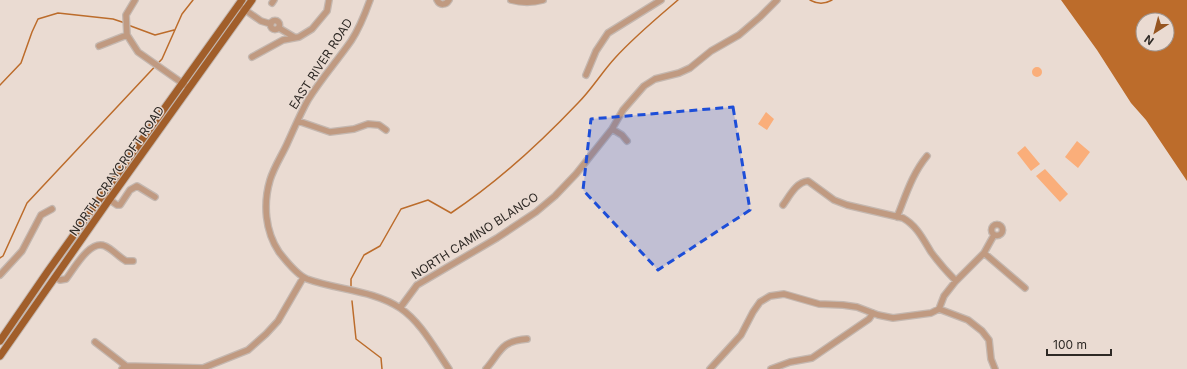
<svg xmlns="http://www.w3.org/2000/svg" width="1187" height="369" font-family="Inter,sans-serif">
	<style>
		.green { fill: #faae7a }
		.water { fill: #bc6c2b; fill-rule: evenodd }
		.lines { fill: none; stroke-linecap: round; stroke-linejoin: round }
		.stream { stroke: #bc6c2b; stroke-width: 1.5 }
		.minor-casing { stroke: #c4b7af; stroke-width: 8 }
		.major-casing { stroke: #c4b7af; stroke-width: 9 }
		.minor { stroke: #c09a81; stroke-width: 5.5 }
		.major { stroke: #a15e2a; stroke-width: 7 }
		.marked { fill: #1d4ed8; fill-opacity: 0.2; stroke: #1d4ed8; stroke-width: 3; stroke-dasharray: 8 5; stroke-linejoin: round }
		.labels { text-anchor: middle; stroke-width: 3; stroke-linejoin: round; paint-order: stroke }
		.street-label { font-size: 12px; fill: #2e2925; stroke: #eadbd2 }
	</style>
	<rect width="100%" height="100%" fill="#eadbd2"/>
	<path class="green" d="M1032 72a5 5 0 1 1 10 0a5 5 0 1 1-10 0Z
		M766,112L774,119L767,130L758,124Z
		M1077,141L1090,152L1078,168L1065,157Z
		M1025,146L1040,164L1031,171L1017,153Z
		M1045,169L1068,194L1060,202L1036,176Z"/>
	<path class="water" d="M1061,0H1187V181L1146,120L1131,103L1097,50ZM1143,20H1167V44H1143Z"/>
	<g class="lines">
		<path class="stream" d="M810,0C817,4 825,4 832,0
			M128,25L155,35L174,30
			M0,85L21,63L32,32L38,19L58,13L113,19L125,23
			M0,258L3,256L27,203L162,59L182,14L193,0
			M351,286V279L364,255L380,246L401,209L428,200L451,213C498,182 540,143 578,103C592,89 602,72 615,58C634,37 657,18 678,0
			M352,301L356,339L381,358L382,369"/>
		<g class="minor-casing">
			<path id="minor" d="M135,0L126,15L127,35L138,52L185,85
				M370,0C365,14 359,29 351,41C337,61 321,79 308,100C300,114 294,129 287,144C282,155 274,167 270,180C263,204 265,231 279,252C286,261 297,275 307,279C337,290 373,290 400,308C421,322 435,349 449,369
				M437,0C440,6 446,5 449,0
				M511,0C522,3 532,3 543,0
				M272,3L274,0
				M238,5L261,21L271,24
				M270.5 25a4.5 4.5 0 1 1 9 0a4.5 4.5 0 1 1-9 0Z
				M279,28L294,37
				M99,46L127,35
				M252,57L283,40L299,37L312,29L327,11L329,0
				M586,75L596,51L608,33L661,0
				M298,121L330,132L354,129L368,124L379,125L386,130
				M612,129L622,135L627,141
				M107,198L117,205H120L130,190L137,186L155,197
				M783,205C789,197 796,182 808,181L834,200L847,205L903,218C917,226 923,239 931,252C939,263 947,272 956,281
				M897,217C906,195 912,174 927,156
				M991.5 230a5.5 5.5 0 1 1 11 0a5.5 5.5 0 1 1-11 0Z
				M984,253L1025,288
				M0,275L22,251L41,215L52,209
				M55,277L60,280L66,279C74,269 90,239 105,246C112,249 119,257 126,261H133
				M400,308L417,285L497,238L536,212L555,196L576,174L612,129L623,110L644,86L655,79L679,73L690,68L711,51L739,35L760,17L777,0
				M939,309L968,320L982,331L989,340L991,359L995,369
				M95,342L126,366
				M122,369L126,366L203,368L248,350L266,334L278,321L303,278
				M486,369C501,352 500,341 527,339
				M710,369L741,335L753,312L760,302L770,296L784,294L819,304L843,305L857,307L878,315L893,318L931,313L939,309L944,296L955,282L984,253L994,235
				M771,369L790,362L812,358L869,319L873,313"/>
		</g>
		<g class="major-casing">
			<path id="major" d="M0,341L48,271L242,0
				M0,356L109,200L252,0"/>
		</g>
		<use href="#minor" class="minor"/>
		<use href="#major" class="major"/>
	</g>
	<path class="marked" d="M733,107L750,210L658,270L583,190L591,119Z"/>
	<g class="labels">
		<g class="street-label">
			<text transform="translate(321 64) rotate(-57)" y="4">EAST RIVER ROAD</text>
			<text transform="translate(117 171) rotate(-55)" y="4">NORTH CRAYCROFT ROAD</text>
			<text transform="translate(475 236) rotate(-33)" y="4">NORTH CAMINO BLANCO</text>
		</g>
	</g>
	<g transform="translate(1155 32) rotate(216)"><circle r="19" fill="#eadbd2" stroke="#9f948d"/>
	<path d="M0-3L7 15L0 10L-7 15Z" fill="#965520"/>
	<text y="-6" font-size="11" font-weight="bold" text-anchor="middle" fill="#2e2925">N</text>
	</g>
	<path d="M1047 349v6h64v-6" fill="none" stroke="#2e2925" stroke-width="2"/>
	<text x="1053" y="349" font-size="12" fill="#2e2925" stroke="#eadbd2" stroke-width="3" paint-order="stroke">100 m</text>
</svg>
